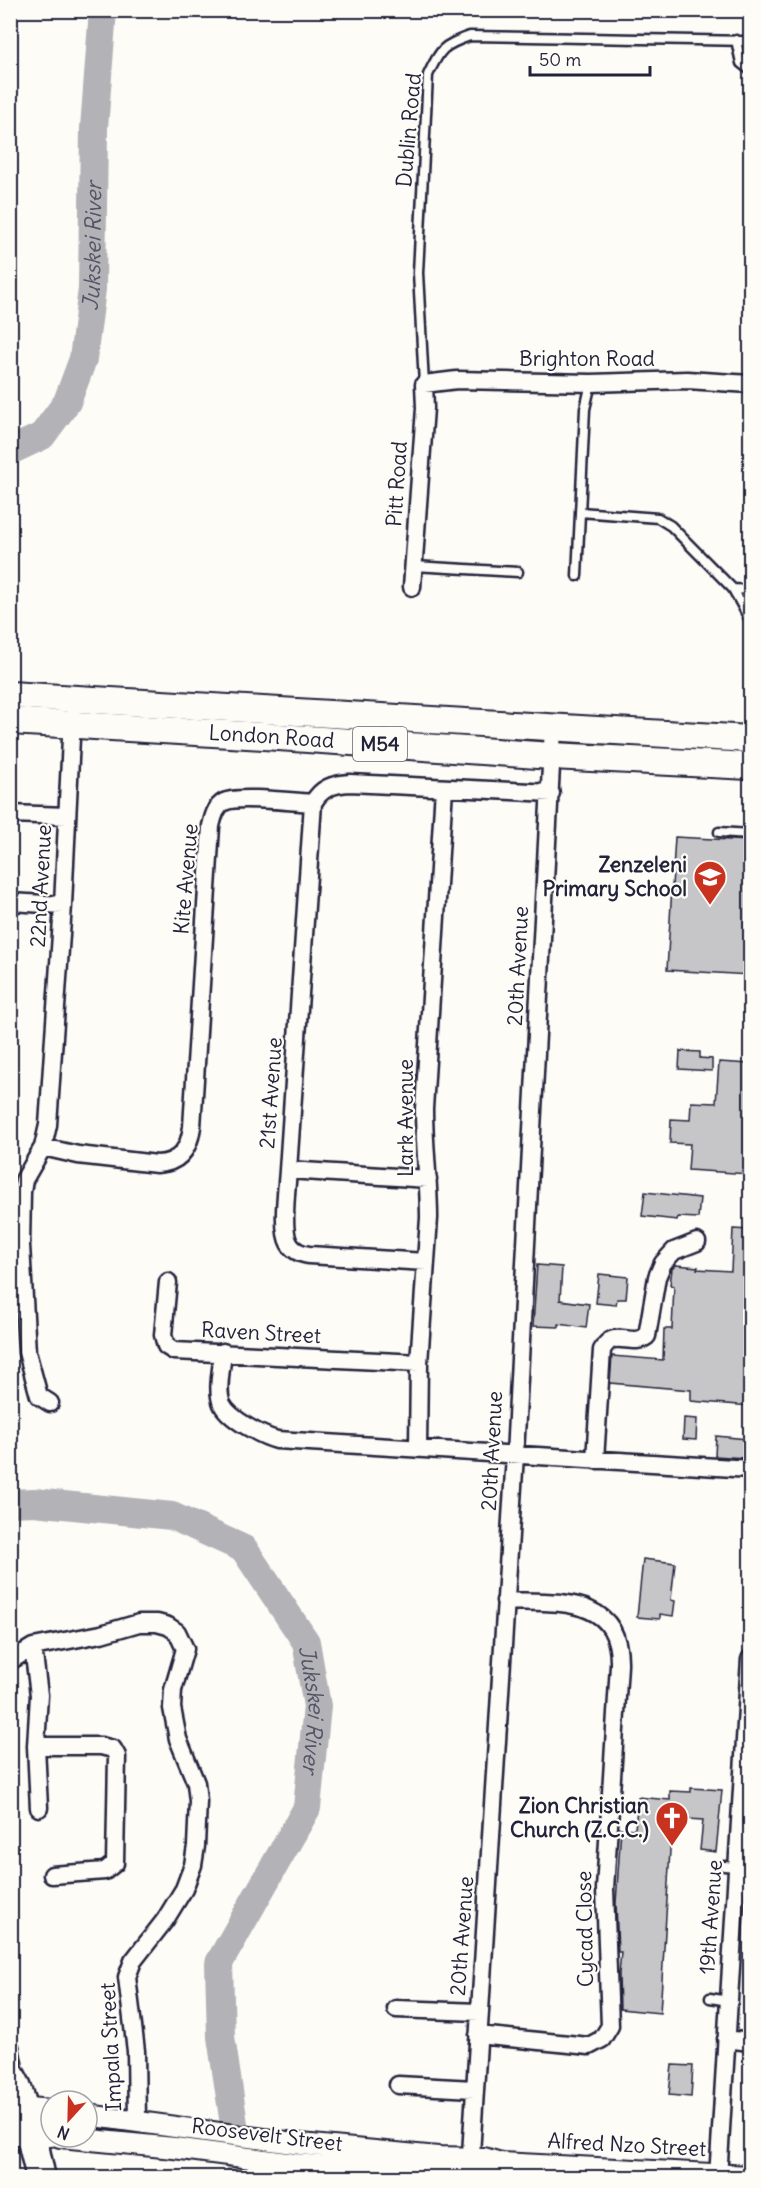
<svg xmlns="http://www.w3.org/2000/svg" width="761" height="2188" font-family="Delius,sans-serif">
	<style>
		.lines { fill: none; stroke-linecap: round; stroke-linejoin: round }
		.river { stroke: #b2b2b7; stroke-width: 28 }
		.building { fill: #c6c6c8; stroke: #22223b; stroke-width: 1.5 }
		.service-casing { stroke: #22223b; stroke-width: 13 }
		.minor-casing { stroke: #22223b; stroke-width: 21 }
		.tertiary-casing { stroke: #22223b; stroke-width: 24 }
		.primary-casing { stroke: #22223b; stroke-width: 30 }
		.service { stroke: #fdfcf7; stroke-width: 8 }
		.minor { stroke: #fdfcf7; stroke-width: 16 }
		.tertiary { stroke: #fdfcf7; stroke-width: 20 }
		.primary { stroke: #fdfcf7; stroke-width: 26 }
		.labels { text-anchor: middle; stroke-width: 4.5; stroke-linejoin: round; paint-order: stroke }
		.shield { fill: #fdfcf7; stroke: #646373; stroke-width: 1.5 }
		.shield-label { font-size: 20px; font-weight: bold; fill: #22223b }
		.street-label { font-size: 21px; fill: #22223b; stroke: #fdfcf7 }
		.poi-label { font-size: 21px; font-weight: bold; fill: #22223b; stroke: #fdfcf7; text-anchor: end }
		.water-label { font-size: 22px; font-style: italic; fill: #545466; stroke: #fdfcf7 }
	</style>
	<rect width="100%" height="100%" fill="#fdfcf7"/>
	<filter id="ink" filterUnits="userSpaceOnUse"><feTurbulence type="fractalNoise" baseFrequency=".0167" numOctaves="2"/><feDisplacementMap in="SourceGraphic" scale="12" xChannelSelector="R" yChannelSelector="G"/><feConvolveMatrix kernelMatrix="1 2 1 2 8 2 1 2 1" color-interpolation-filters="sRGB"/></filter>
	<g filter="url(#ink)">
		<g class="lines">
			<g class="river">
				<path id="s1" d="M10,451L42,436L67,402L83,359L92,289L94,128L103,10"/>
				<path id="s2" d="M10,1503L34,1502L172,1516L244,1549L306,1642L317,1706L307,1808L219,1963L221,2037L242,2178"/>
			</g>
		</g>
		<path class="building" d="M675,837L750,841V975L667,970Z
			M680,1051L700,1052V1058L712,1059V1071L679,1069Z
			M719,1062L750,1064V1174L688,1170L690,1144L670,1143L671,1119L690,1120L691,1102L716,1103Z
			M645,1192L700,1198L698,1218L678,1217L677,1220L642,1216Z
			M733,1229L750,1230V1406L691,1401V1390L610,1383L612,1356L663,1360L664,1329H672L674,1286L670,1285L672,1269L676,1265L698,1267L697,1269L731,1271Z
			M537,1265L562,1267L560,1300L589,1304L586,1328L559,1324V1327L533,1326Z
			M599,1274L628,1277L626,1299H617L616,1305L596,1303Z
			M684,1418L697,1419L696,1440L683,1439Z
			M716,1436L747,1439L745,1458L715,1456Z
			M643,1559L675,1563L671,1600L675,1601L673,1616L660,1614V1619L637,1617Z
			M691,1788L722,1790L716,1852L700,1850L703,1820L672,1818L660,2013L620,2009L619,1974L621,1952H618L616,1903L621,1828L635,1829L638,1797L670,1800V1791L691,1792Z
			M672,2065L693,2066L691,2097L669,2095Z"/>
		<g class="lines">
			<g class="service-casing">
				<path id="service" d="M736,40L741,63L750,70
					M424,384L418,273L428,75C440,49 443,45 470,36L750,41
					M580,512L658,518L671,526L733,589L750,620
					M414,566L518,572
					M577,576L585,409L591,383
					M733,589L750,590
					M719,832L750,834
					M724,1866L737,1867
					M710,1998L729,2001"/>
			</g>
			<g class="minor-casing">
				<path id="minor" d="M412,587L425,408L424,384L457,380L591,383L687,380L750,384
					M313,803L288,1170C287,1187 281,1229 289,1243C293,1251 302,1254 309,1255L426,1262
					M10,814L67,816
					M10,902L63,905
					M43,1147L78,1155L157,1164C180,1163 189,1149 192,1127L211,826C213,818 215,807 224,802C237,795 295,802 313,803C321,788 333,784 350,783L551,793
					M288,1170L428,1179
					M168,1282L163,1335L166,1346L174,1351L419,1363
					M223,1352C222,1367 216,1390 222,1404C229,1419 262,1436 277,1440L750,1469
					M50,1403L39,1396L27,1352L21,1245L22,1192L24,1180L43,1147L48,1125L63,905L72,717
					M418,1448L419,1363L429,1218C429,1182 424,1146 424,1109L444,788
					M595,1460L602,1350C614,1327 631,1348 647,1336L657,1277L663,1263L674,1251L697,1242
					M33,1647L39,1695L36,1746L39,1808
					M10,1661L33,1647L101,1634L139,1623H157L168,1626L177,1632L185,1649L173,1690L172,1708L178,1739L196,1783L198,1801L196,1846L193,1865L184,1889L165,1920L133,1961L127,1977L136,2051L137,2122
					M36,1746H101L113,1749L117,1756L115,1863L105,1871L52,1875
					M396,2009L479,2012
					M478,2035L589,2046L602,2039L610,2026L605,1889L619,1665C621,1594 555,1603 505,1601
					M726,2039L750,2042
					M10,2047L14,2069L22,2084L38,2135L47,2178
					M398,2085L474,2089
					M15,2097L35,2178
					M470,2170L515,1455L553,728
					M718,2178L750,1659"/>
			</g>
			<g class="tertiary-casing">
				<path id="tertiary" d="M10,2108H30L51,2110
					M87,2115L301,2144L438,2157L484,2158L501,2163L750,2176
					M10,2134L51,2136
					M60,2137L174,2148L295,2164L393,2172H470L500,2163"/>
			</g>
			<g class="primary-casing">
				<g id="primary">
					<path d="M10,695L750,739"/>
					<path id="s3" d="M10,721L264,736L552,756L750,766"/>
				</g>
			</g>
			<use href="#service" class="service"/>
			<use href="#minor" class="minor"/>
			<use href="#tertiary" class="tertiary"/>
			<use href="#primary" class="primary"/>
		</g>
	</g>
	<defs>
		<g id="school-pin" transform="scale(1.725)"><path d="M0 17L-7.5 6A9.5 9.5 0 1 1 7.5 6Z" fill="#c8321e" stroke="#fdfcf7"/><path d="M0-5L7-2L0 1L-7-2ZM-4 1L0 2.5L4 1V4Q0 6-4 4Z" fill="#fff"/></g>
		<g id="church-pin" transform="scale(1.725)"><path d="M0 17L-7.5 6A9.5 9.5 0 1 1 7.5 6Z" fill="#c8321e" stroke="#fdfcf7"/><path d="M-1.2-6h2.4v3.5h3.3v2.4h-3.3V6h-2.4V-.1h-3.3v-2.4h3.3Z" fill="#fff"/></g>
	</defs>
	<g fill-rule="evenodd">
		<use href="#school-pin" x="710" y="877"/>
		<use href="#church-pin" x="672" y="1818"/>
	</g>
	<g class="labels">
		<rect class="shield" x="353" y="727" width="54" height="34" rx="4.5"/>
		<g class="shield-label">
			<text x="380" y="751">M54</text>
		</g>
		<g class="street-label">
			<text transform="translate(409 130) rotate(-85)" y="7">Dublin Road</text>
			<text x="587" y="366">Brighton Road</text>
			<text transform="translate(397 484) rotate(-86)" y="7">Pitt Road</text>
			<text dy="7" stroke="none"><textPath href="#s3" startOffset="262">London Road</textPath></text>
			<text transform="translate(186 879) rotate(-85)" y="7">Kite Avenue</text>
			<text transform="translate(41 886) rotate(-87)" y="7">22nd Avenue</text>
			<text transform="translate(518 966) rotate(-87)" y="7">20th Avenue</text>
			<text transform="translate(271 1093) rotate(-86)" y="7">21st Avenue</text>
			<text transform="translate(406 1118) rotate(-90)" y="7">Lark Avenue</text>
			<text transform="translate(261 1333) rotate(3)" y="7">Raven Street</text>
			<text transform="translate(492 1451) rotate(-87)" y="7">20th Avenue</text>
			<text transform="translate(711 1917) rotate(-86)" y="7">19th Avenue</text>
			<text transform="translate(585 1929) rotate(-91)" y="7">Cycad Close</text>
			<text transform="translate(462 1936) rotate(-86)" y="7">20th Avenue</text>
			<text transform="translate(111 2047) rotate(-93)" y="7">Impala Street</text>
			<text transform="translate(267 2135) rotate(7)" y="7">Roosevelt Street</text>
			<text transform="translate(627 2145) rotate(3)" y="7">Alfred Nzo Street</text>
		</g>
		<g class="poi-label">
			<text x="687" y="872">Zenzeleni<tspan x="687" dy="24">Primary School</tspan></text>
			<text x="649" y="1813">Zion Christian<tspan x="649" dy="24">Church (Z.C.C.)</tspan></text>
		</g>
		<g class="water-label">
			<text dy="8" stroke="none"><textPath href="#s1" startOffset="237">Jukskei River</textPath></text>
			<text dy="8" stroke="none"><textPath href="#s2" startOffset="422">Jukskei River</textPath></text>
		</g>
	</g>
	<rect width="761" height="2188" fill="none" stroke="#fdfcf7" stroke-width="36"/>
	<rect x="18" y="18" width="725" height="2152" fill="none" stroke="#22223b" stroke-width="2" filter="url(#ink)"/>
	<g transform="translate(69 2119) rotate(202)"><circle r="28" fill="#fdfcf7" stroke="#a5a5ac" stroke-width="1.5"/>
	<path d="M0-4.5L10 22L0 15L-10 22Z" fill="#c8321e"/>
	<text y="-9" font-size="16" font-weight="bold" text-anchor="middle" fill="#22223b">N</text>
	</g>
	<path d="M530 66v9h120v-9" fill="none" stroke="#22223b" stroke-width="3"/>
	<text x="539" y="66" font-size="18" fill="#22223b" stroke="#fdfcf7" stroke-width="4.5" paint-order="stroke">50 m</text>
</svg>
